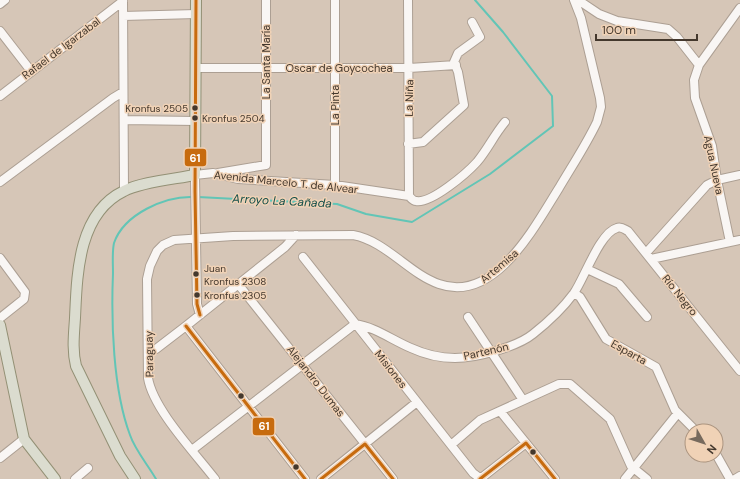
<svg xmlns="http://www.w3.org/2000/svg" width="740" height="479" font-family="'DM Sans',sans-serif">
	<style>
		.lines { fill: none; stroke-linecap: round; stroke-linejoin: round }
		.stream { stroke: #62c5b6; stroke-width: 2 }
		.minor-casing { stroke: #ac9f93; stroke-width: 10 }
		.major-casing { stroke: #939075; stroke-width: 12 }
		.minor { stroke: #f9f6f4; stroke-width: 8 }
		.major { stroke: #dbdccf; stroke-width: 10 }
		.bus-1-casing { stroke: #f0d2b6; stroke-width: 6 }
		.bus-1 { stroke: #c76b0e; stroke-width: 3 }
		.bus-dot { fill: #44382d; stroke: #f0d2b6; stroke-width: 1.5 }
		.labels { text-anchor: middle; stroke-width: 3; stroke-linejoin: round; paint-order: stroke }
		.bus-label { font-size: 10px; fill: #44382d; stroke: #f0d2b6; text-anchor: start }
		.street-label { font-size: 11px; fill: #44382d; stroke: #f0d2b6 }
		.water-label { font-size: 12px; font-style: italic; fill: #124e48; stroke: #f0d2b6 }
		.line-badge { stroke: #f0d2b6; stroke-width: 1.5 }
		.badge-label { font-size: 11px; text-anchor: middle; font-weight: bold; fill: #fff }
	</style>
	<rect width="100%" height="100%" fill="#d6c6b7"/>
	<g class="lines">
		<path class="stream" d="M198,197L337,204L366,214L412,222L490,174L553,126L552,96L503,32L475,0
			M156,479C148,465 135,450 130,435C113,390 111,321 113,273C113,264 112,252 114,243C124,214 165,196 193,197"/>
		<g class="minor-casing">
			<path id="minor" d="M123,0L124,190
				M408,0L409,196
				M578,0L599,14L617,21L668,29L677,37L699,65
				M0,4L5,0
				M123,16L196,14
				M0,31L31,71
				M196,68H409L456,65
				M0,96L123,1
				M124,120L196,121
				M408,144L423,142L464,105L458,72L454,62L458,53L480,37L472,22
				M218,173L266,165V0
				M0,182L113,98L123,92
				M335,185V0
				M409,196C411,198 413,201 416,201C431,204 467,173 477,162C488,149 494,135 505,122
				M730,242L717,180L712,146L695,98L694,80L699,65L740,8
				M646,253L707,185L717,180L740,175
				M303,257L473,473L481,479
				M0,258L25,292L24,299L0,318
				M651,259L740,240
				M587,269L619,284L647,317
				M238,284L393,479
				M574,293L580,297L606,339L656,367L675,410L696,431
				M200,315L197,304L195,175L213,173L238,179L335,185L409,196
				M468,317L523,400
				M355,324C375,327 392,340 411,348C424,354 441,358 455,358C476,358 517,347 533,334C547,323 563,308 574,293C584,279 600,232 617,228C621,226 624,229 628,231L740,371
				M186,326L305,479
				M149,352L156,349L186,326L285,247L296,235
				M500,411L555,479
				M451,445L480,420L559,384H570L610,419L631,466L647,479
				M192,450L355,324
				M716,454L730,479
				M0,458L24,439
				M75,479L88,468
				M215,479C195,453 153,409 148,378L147,279L150,266L157,251L163,245L174,240L233,236L353,235C386,241 408,273 439,284C495,304 535,226 559,188C572,166 586,145 597,122L601,107L600,98L581,18L574,0
				M321,479L417,402
				M480,479L526,443
				M625,479L678,413
				M735,479L740,476"/>
		</g>
		<g class="major-casing">
			<path id="major" d="M0,325L24,439L55,479
				M135,479L120,456L76,366C72,350 74,334 75,318C77,274 78,213 124,191C141,182 175,179 195,175L196,0"/>
		</g>
		<use href="#minor" class="minor"/>
		<use href="#major" class="major"/>
		<g class="bus-1-casing">
			<path id="bus-1" d="M196,0L195,191L197,304L200,315
				M186,326L305,479
				M321,479L365,444L393,479
				M480,479L526,443L555,479"/>
		</g>
		<use href="#bus-1" class="bus-1"/>
	</g>
	<g class="bus-dot">
		<circle cx="195" cy="108" r="3.5"/>
		<circle cx="195" cy="118" r="3.5"/>
		<circle cx="196" cy="274" r="3.5"/>
		<circle cx="197" cy="295" r="3.5"/>
		<circle cx="241" cy="396" r="3.5"/>
		<circle cx="533" cy="452" r="3.5"/>
		<circle cx="296" cy="467" r="3.5"/>
	</g>
	<g class="labels">
		<g class="bus-label">
			<text x="188" y="112" text-anchor="end">Kronfus 2505</text>
			<text x="202" y="122">Kronfus 2504</text>
			<text x="204" y="272">Juan<tspan x="204" dy="13">Kronfus 2308</tspan></text>
			<text x="204" y="299">Kronfus 2305</text>
		</g>
		<g class="street-label">
			<text transform="translate(61 48) rotate(-37)" y="4">Rafael de Igarzabal</text>
			<text transform="translate(266 62) rotate(-90)" y="4">La Santa María</text>
			<text x="339" y="72">Oscar de Goycochea</text>
			<text transform="translate(409 98) rotate(-89)" y="4">La Niña</text>
			<text transform="translate(335 105) rotate(-90)" y="4">La Pinta</text>
			<text transform="translate(714 165) rotate(78)" y="4">Agua Nueva</text>
			<text transform="translate(286 182) rotate(6)" y="4">Avenida Marcelo T. de Alvear</text>
			<text transform="translate(499 266) rotate(-40)" y="4">Artemisa</text>
			<text transform="translate(680 295) rotate(51)" y="4">Río Negro</text>
			<text transform="translate(486 351) rotate(-13)" y="4">Partenón</text>
			<text transform="translate(629 352) rotate(29)" y="4">Esparta</text>
			<text transform="translate(149 354) rotate(-91)" y="4">Paraguay</text>
			<text transform="translate(391 369) rotate(52)" y="4">Misiones</text>
			<text transform="translate(316 381) rotate(52)" y="4">Alejandro Dumas</text>
		</g>
		<g class="water-label">
			<text transform="translate(282 201) rotate(3)" y="4">Arroyo La Cañada</text>
		</g>
	</g>
	<g class="line-badge">
		<rect x="184" y="148" width="23" height="19" rx="4" fill="#c76b0e"/>
		<rect x="252" y="417" width="23" height="19" rx="4" fill="#c76b0e"/>
	</g>
	<g class="badge-label">
		<text x="195" y="162">61</text>
		<text x="264" y="430">61</text>
	</g>
	<g transform="translate(704 443) rotate(129)"><circle r="19" fill="#f0d2b6" stroke="#ab947f"/>
	<path d="M0-3L7 15L0 10L-7 15Z" fill="#776a5d"/>
	<text y="-6" font-size="11" font-weight="bold" text-anchor="middle" fill="#44382d">N</text>
	</g>
	<path d="M596 34v6h101v-6" fill="none" stroke="#44382d" stroke-width="2"/>
	<text x="602" y="34" font-size="12" fill="#44382d" stroke="#f0d2b6" stroke-width="3" paint-order="stroke">100 m</text>
</svg>
